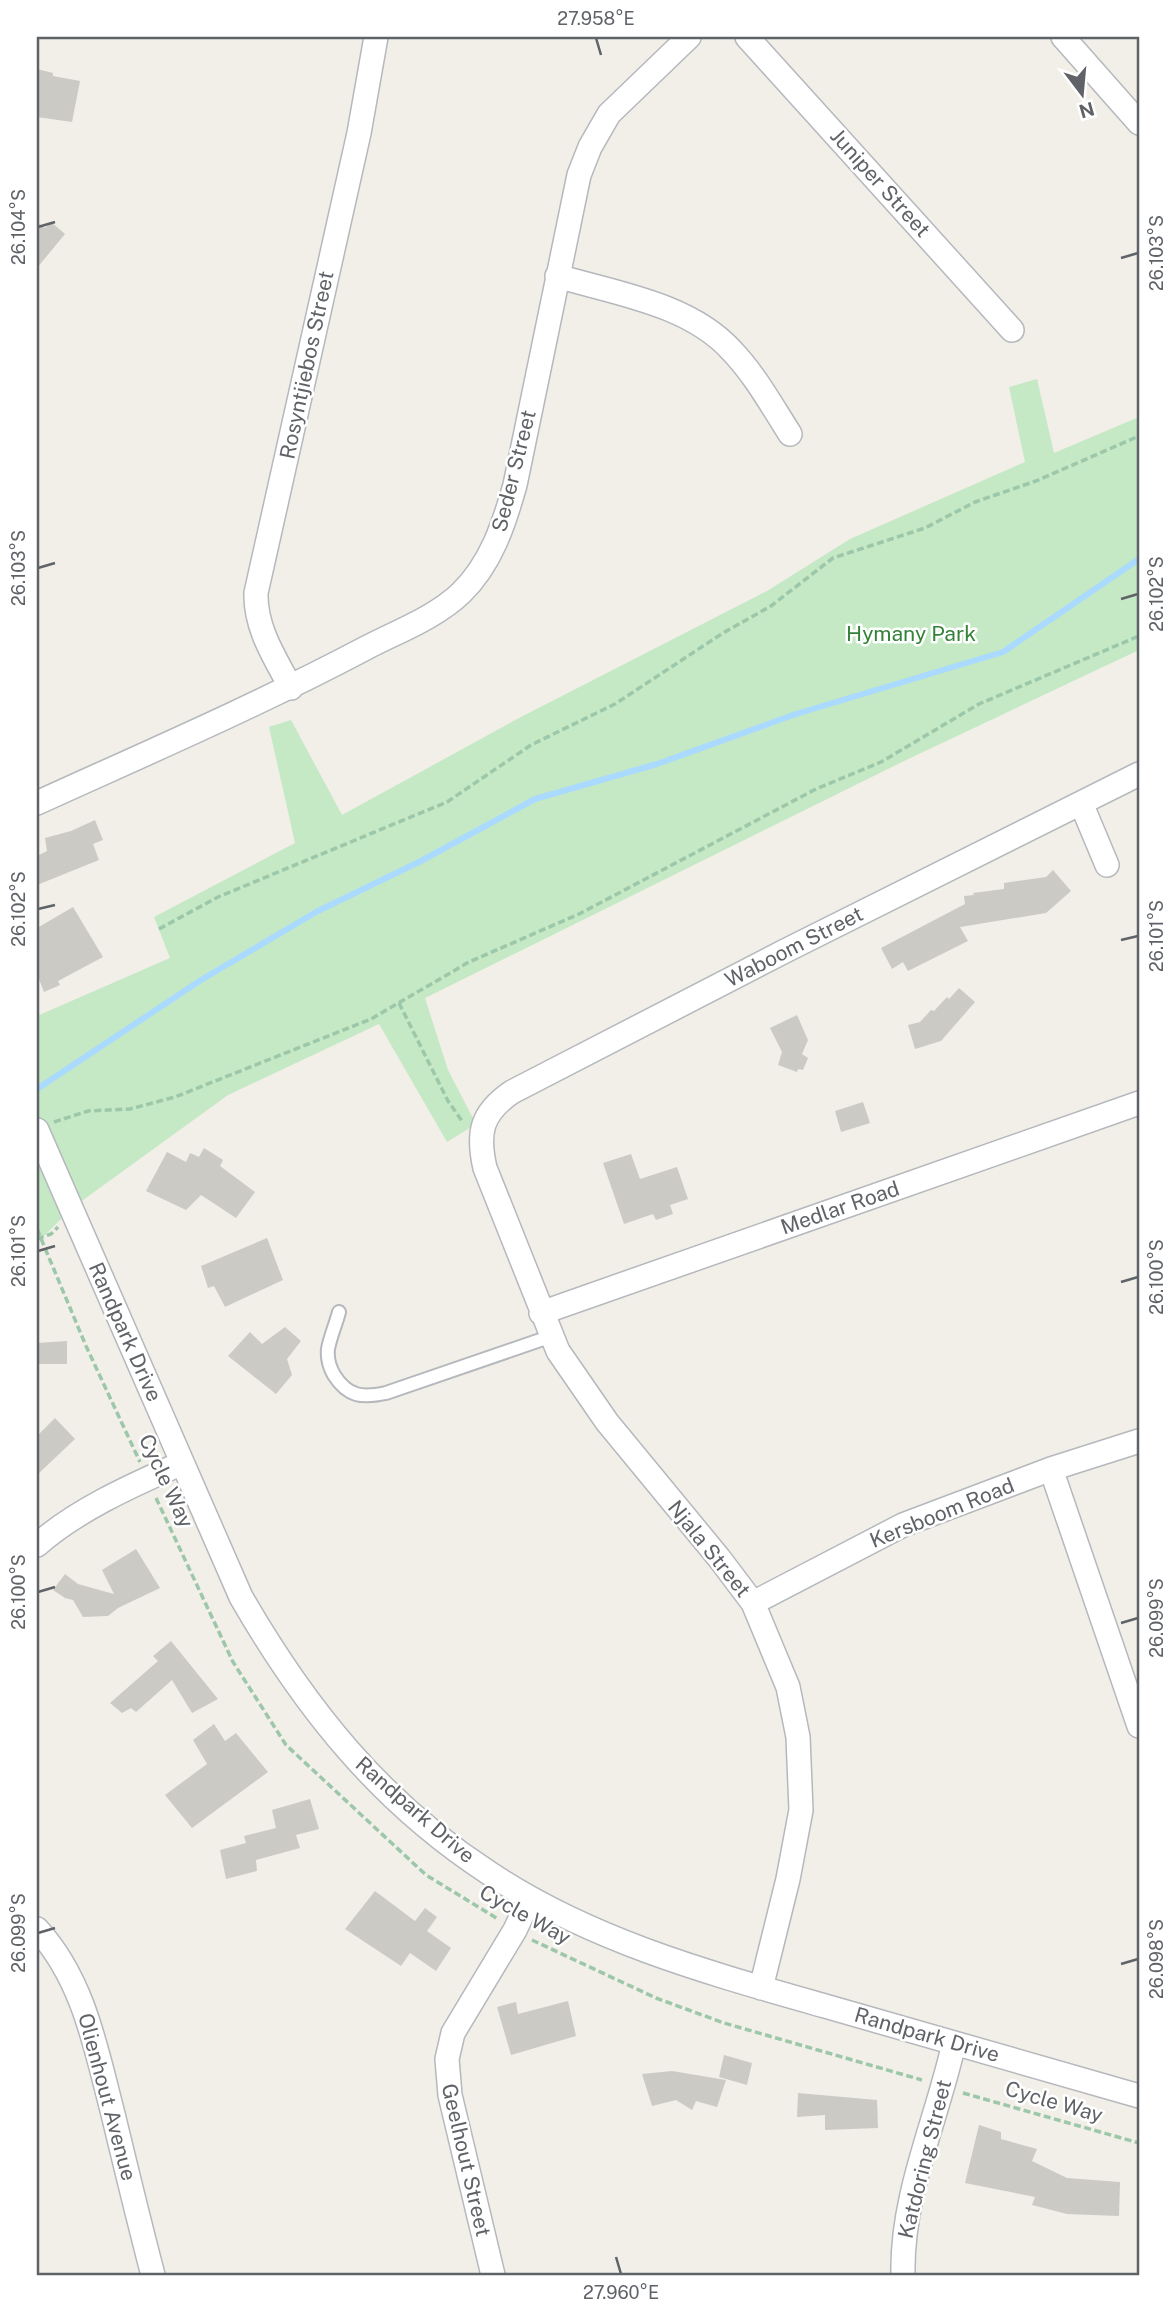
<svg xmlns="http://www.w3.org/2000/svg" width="1176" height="2312" font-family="'Public Sans',sans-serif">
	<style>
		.green { fill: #c5e8c5 }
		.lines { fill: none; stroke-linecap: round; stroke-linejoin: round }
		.stream { stroke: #aadaff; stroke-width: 6 }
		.building { fill: #cccac5 }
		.lane-casing { stroke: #b5b8bc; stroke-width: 16 }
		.street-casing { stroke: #b5b8bc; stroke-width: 26 }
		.path { stroke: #9cc7a9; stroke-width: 3.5; stroke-dasharray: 7 3.5; stroke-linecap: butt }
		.lane { stroke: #fff; stroke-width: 12 }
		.street { stroke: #fff; stroke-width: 23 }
		.ticks { fill: none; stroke: #5f6368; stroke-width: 2.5 }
		.labels { text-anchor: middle; stroke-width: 5; stroke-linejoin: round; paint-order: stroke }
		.street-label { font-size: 21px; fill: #5f6368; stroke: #fff }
		.park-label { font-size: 21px; fill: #348238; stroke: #fff }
		.neatline { fill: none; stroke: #5f6368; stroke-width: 2.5 }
		.ticks-label { font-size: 18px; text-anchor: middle; fill: #5f6368 }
	</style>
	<rect width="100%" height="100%" fill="#f1efe8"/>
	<path class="green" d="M1037,379L1054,453L1139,417V650L904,761L425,998L448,1070L476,1124L447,1142L379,1024L228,1095L72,1208L37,1243V1016L170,958L154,917L295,843L269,727L291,720L342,815L519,718L767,591L850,539L1025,462L1009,387Z"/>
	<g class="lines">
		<path class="stream" d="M37,1089L201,980L316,912L421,861L535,799L657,764L796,714L1003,652L1139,559"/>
	</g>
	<path class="building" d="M37,69L53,73V76L80,81L72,122L37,117Z
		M37,222L45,228L51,222L65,234L37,268Z
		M95,820L103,840L93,844L99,860L37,885V856L47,851L45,838L71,831Z
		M1053,870L1071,891L1046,913L960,927L968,941L908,971L903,962L892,969L881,948L965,904L964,896L974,895L973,893L1004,889V883L1046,877Z
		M73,907L103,957L58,981L60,985L44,992L37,974V928Z
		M959,988L975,1002L941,1041L915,1049L908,1025L920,1022L931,1010L934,1011L947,997L949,999Z
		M797,1015L808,1040L802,1054L808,1058L803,1070L798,1069L797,1072L778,1065L782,1052L770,1028Z
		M863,1102L870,1123L841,1132L835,1111Z
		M204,1148L223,1160L220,1166L255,1192L236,1218L201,1195L186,1210L146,1191L167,1152L186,1162L190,1153L199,1157Z
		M631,1154L640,1179L677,1167L688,1199L670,1205L673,1214L656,1220L653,1214L624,1224L603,1163Z
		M267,1238L283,1280L225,1307L214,1286L208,1288L201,1266Z
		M285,1327L301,1341L287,1359L292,1375L276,1394L228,1356L250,1332L262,1344Z
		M67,1341V1364H37V1343Z
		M55,1418L75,1439L37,1475V1436Z
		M136,1549L160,1588L118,1608L108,1616L83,1617L73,1600L65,1598L53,1590L65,1574L78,1584L114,1594L102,1570Z
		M171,1641L218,1699L192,1713L172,1680L136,1712L131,1708L122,1713L110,1703L158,1661L153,1656Z
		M214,1724L225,1741L236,1733L268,1772L192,1828L165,1795L207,1764L193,1740Z
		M310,1799L319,1829L296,1835L300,1848L256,1860L257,1871L226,1879L220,1850L246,1843L244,1836L276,1828L272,1810Z
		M375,1891L415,1921L425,1908L437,1917L427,1931L451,1948L436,1971L410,1953L401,1966L345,1929Z
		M568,2001L576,2036L511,2055L497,2007L516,2002L518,2014Z
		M724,2055L752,2063L747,2085L719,2077Z
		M672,2071L726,2080L717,2107L696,2101L692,2110L676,2100L652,2106L642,2074Z
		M798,2093L877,2100L878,2128L825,2130V2115L797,2117Z
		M979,2125L1001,2132V2139L1037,2149L1032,2161L1067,2178L1120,2182L1119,2216L1067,2214L1032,2205L1035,2197L965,2183Z"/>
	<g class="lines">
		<g class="lane-casing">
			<path id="lane" d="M339,1312C336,1324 330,1337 328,1349C327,1358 330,1368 334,1375C348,1397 362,1398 386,1393L552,1336"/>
		</g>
		<g class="street-casing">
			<path id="street" d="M747,37L1012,330
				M1063,37L1139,123
				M557,276C615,293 690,304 732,351C755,375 772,406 790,434
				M291,688C275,658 255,628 256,593L359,133L376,37
				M37,803C147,753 258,705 364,649C396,632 435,618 461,593C491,564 504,524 515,485L579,175L590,147L609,114L689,37
				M1081,803L1107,865
				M37,1130L241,1597C305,1708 380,1802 489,1873C591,1941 709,1973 825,2006C930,2036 1035,2066 1139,2096
				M541,1313L1139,1103
				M1051,1469L1139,1726
				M37,1545C78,1509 133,1485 182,1463
				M753,1603L903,1525L1051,1469L1139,1441
				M37,1929C84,1980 96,2049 113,2114C126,2168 139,2222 153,2275
				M761,1988L788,1879L801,1810L798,1737L788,1687L753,1603L719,1558L607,1422L558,1351L485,1168C477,1133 481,1113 512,1092L785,951L1139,774
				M493,2275L450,2095L447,2059L453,2033L515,1930L530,1898
				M903,2275C901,2195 937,2120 954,2043"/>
		</g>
		<path class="path" d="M159,929L218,897L447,802L531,745L615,704L723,633L771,606L833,558L925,528L975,502L1036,481L1139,436
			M399,1003L448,1101L462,1121
			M54,1122L88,1111L130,1109L175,1097L371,1019L469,962L579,914L816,789L881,762L979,704L1139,636
			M37,1229L86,1346L140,1462
			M37,1239L51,1234L58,1227
			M156,1498L233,1662L286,1745L426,1875L498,1919
			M532,1940L656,1998L724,2023L922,2080
			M963,2093L1139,2143"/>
		<use href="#lane" class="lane"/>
		<use href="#street" class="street"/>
	</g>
	<path class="ticks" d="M596,38L601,55M38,227L55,222M1121,258L1138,253M38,568L55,563M1121,599L1138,594M38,909L55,905M1121,940L1138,936M38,1251L55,1246M1121,1282L1138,1277M38,1592L55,1587M1121,1623L1138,1618M38,1933L55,1928M1121,1964L1138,1959M616,2257L621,2274"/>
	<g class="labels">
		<g class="street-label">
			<text transform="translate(880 183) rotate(48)" y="7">Juniper Street</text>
			<text transform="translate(307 365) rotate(-78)" y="7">Rosyntjiebos Street</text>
			<text transform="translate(514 471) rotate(-76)" y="7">Seder Street</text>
			<text transform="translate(794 947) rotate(-27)" y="7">Waboom Street</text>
			<text transform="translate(840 1208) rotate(-19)" y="7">Medlar Road</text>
			<text transform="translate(125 1332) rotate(66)" y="7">Randpark Drive</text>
			<text transform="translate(166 1481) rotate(65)" y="7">Cycle Way</text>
			<text transform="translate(942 1513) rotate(-22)" y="7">Kersboom Road</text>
			<text transform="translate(709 1549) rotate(51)" y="7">Njala Street</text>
			<text transform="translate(415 1810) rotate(41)" y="7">Randpark Drive</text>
			<text transform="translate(525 1915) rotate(29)" y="7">Cycle Way</text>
			<text transform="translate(927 2035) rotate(16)" y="7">Randpark Drive</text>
			<text transform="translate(107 2097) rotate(75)" y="7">Olienhout Avenue</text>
			<text transform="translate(1054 2102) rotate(16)" y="7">Cycle Way</text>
			<text transform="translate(925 2159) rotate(-76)" y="7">Katdoring Street</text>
			<text transform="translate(466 2160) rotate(77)" y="7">Geelhout Street</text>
		</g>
		<g class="park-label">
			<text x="911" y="641">Hymany Park</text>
		</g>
	</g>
	<rect width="1176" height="2312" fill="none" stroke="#ffffff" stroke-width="77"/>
	<g transform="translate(1082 94) rotate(164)" stroke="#ffffff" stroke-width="5" paint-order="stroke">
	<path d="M0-5L12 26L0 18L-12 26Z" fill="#5f6368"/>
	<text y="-10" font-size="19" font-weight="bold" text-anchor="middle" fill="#5f6368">N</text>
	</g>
	<rect x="38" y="38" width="1100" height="2236" class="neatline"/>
	<g class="ticks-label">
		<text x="596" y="25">27.958°E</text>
		<text transform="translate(19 227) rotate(-90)" y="6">26.104°S</text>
		<text transform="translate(1157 253) rotate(-90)" y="6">26.103°S</text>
		<text transform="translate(19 568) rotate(-90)" y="6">26.103°S</text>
		<text transform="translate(1157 594) rotate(-90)" y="6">26.102°S</text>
		<text transform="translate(19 909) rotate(-90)" y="6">26.102°S</text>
		<text transform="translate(1157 936) rotate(-90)" y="6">26.101°S</text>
		<text transform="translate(19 1251) rotate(-90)" y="6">26.101°S</text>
		<text transform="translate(1157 1277) rotate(-90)" y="6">26.100°S</text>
		<text transform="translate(19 1592) rotate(-90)" y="6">26.100°S</text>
		<text transform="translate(1157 1618) rotate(-90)" y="6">26.099°S</text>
		<text transform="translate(19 1933) rotate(-90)" y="6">26.099°S</text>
		<text transform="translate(1157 1959) rotate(-90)" y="6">26.098°S</text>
		<text x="621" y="2299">27.960°E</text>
	</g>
</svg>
